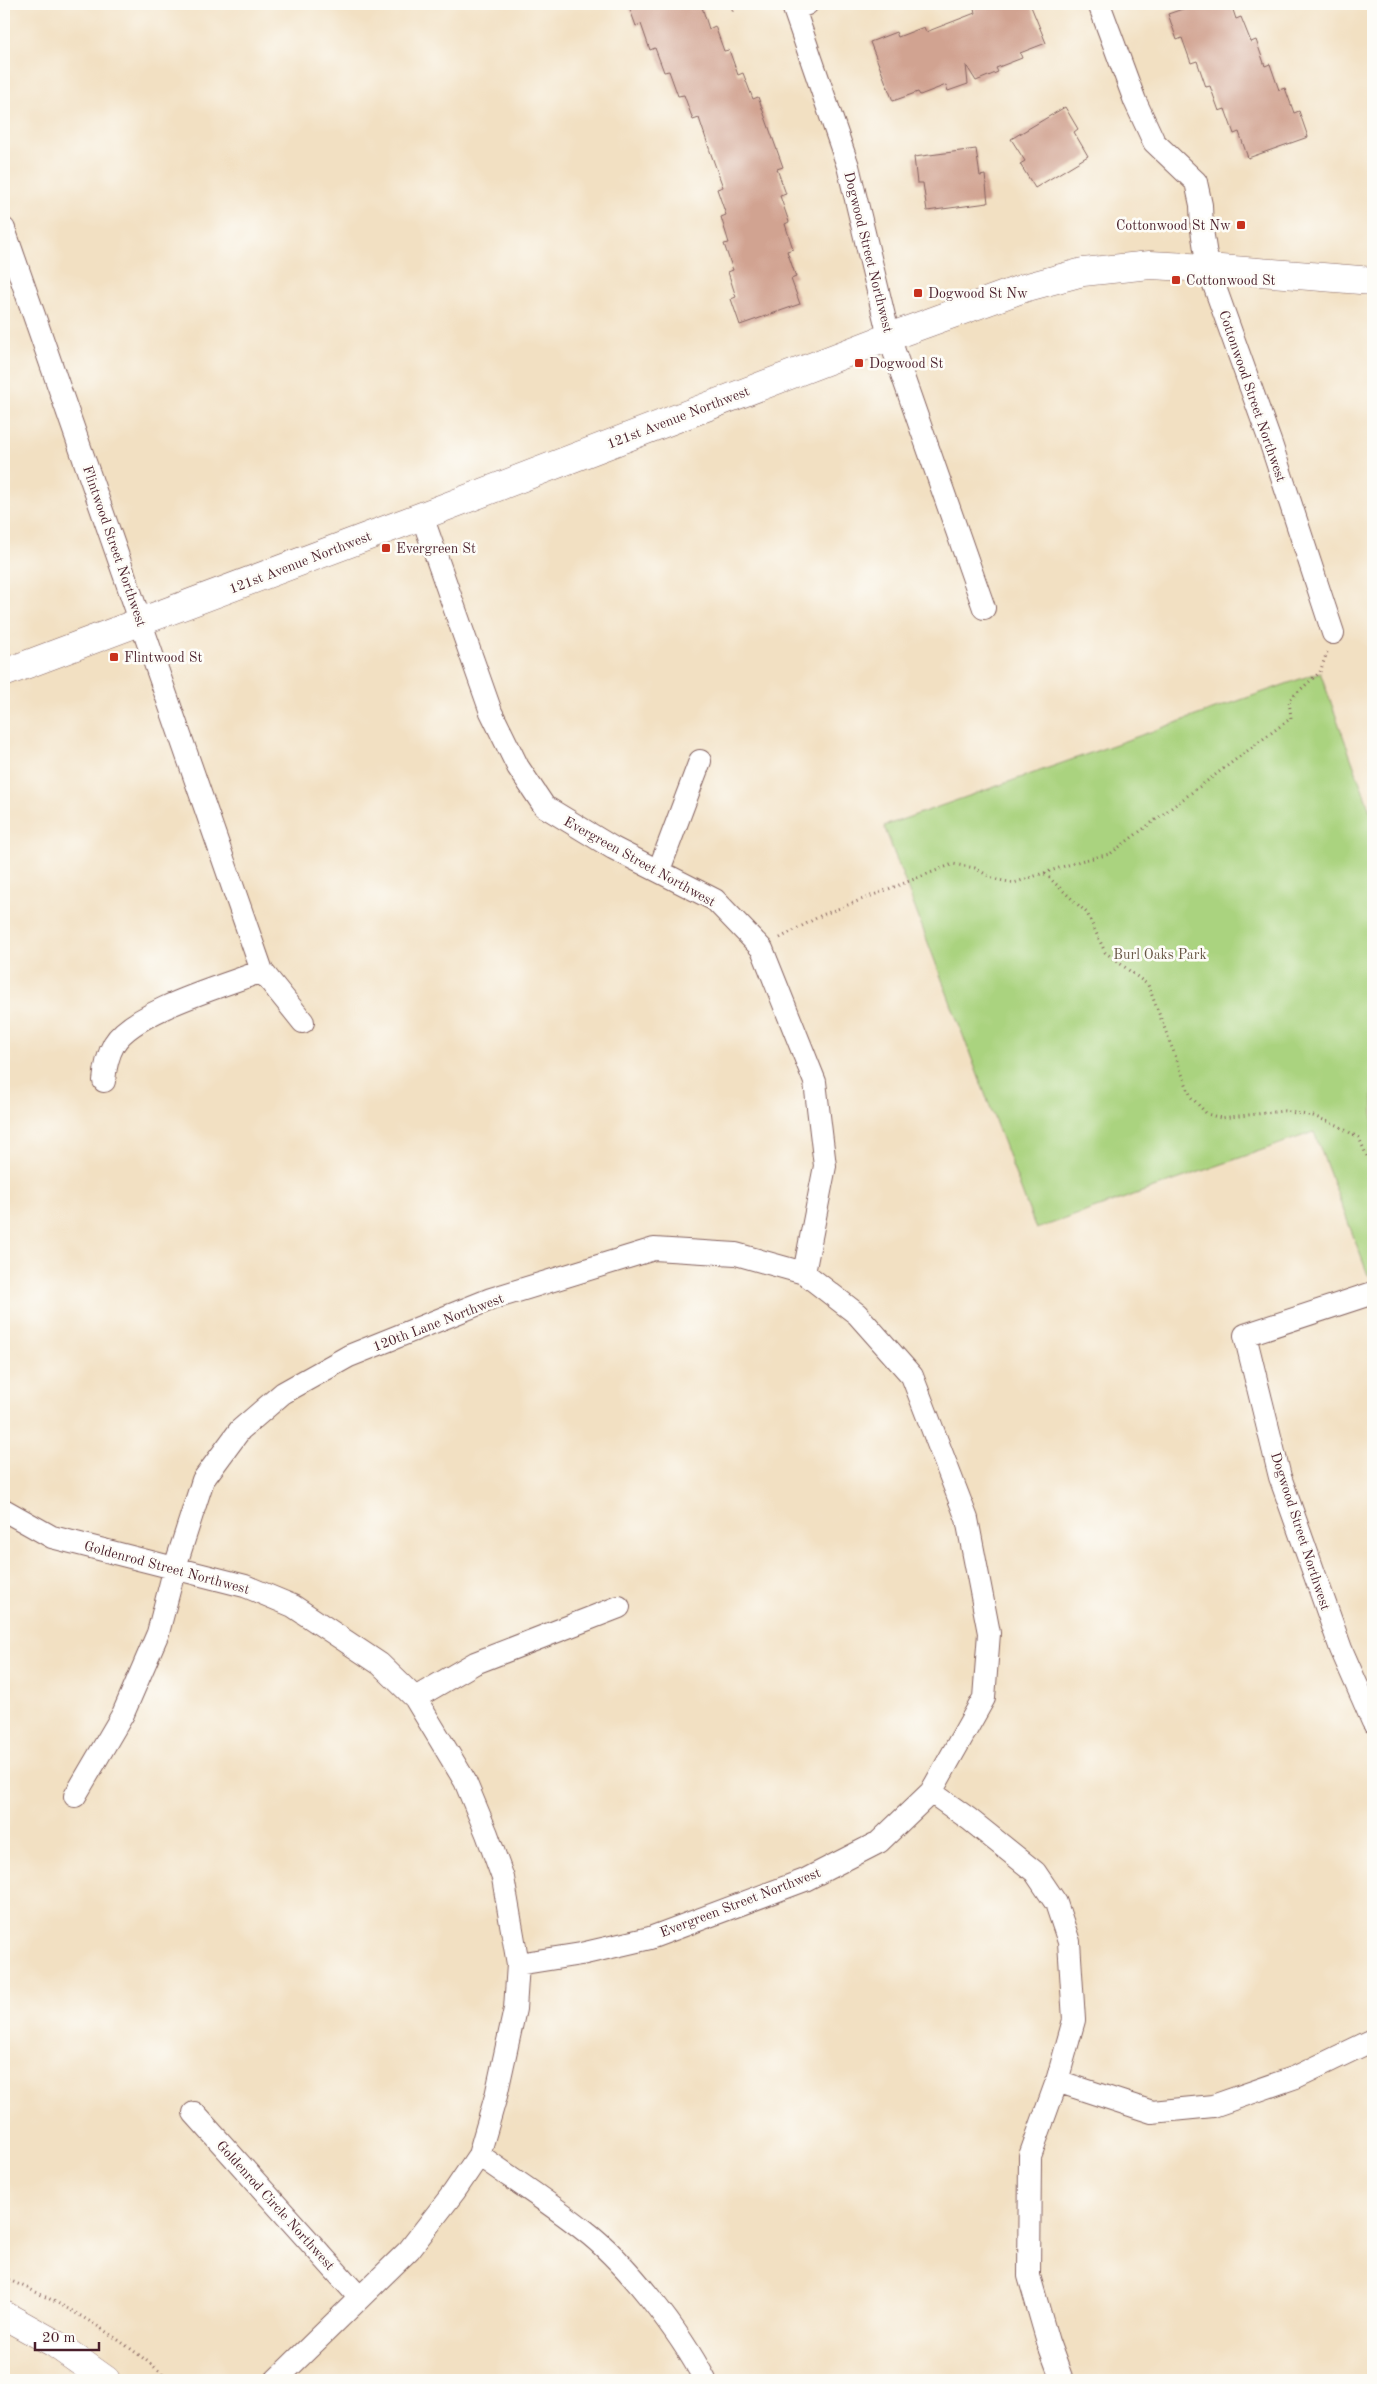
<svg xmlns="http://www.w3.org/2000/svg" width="1377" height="2384" font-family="'Old Standard TT',serif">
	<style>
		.green { fill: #aad37f; stroke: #7a7955 }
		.building { fill: #d1a391 }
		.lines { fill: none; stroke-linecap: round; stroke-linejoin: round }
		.minor-casing { stroke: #856360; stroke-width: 24 }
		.tertiary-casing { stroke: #856360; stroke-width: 29 }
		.path { stroke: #856360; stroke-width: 3; stroke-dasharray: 1 4; stroke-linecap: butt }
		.minor { stroke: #fff; stroke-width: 22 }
		.tertiary { stroke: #fff; stroke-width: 28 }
		.poi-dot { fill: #c8321e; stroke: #fdfcf7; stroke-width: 2 }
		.labels { text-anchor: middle; stroke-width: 5; stroke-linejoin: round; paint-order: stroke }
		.poi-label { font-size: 14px; fill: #4a1f2b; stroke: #fdfcf7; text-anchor: start }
		.street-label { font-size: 14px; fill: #4a1f2b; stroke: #fdfcf7 }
		.park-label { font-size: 14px; fill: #675544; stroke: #fdfcf7 }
	</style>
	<rect width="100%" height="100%" fill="#fdfcf7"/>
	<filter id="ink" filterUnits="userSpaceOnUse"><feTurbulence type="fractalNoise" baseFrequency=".02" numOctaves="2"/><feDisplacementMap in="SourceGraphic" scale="10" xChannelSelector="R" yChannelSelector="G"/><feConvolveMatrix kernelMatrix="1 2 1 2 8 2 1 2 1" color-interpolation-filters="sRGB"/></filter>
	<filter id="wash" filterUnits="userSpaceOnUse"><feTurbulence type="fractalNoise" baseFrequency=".0096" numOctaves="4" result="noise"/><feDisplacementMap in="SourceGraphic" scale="20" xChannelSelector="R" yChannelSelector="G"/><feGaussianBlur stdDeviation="1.12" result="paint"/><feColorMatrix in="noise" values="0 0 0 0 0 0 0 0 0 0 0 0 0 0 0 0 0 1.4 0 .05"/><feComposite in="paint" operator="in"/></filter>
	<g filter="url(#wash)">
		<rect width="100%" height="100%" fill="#f2e0c2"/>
		<path class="green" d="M1320,672L1373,819V1274L1368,1275L1314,1132L1036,1229L884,826Z"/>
		<g id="blocks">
			<path class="building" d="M628,4H701L709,29L715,26L724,51L729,50L738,75L743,73L753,99L758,97L783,167L777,169L786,194L780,196L789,222L785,224L793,249L787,251L796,277L791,279L800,304L740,325L731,299L736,297L728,272L733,270L724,244L729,243L721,217L726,215L717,189L723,187L711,154L699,118L693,120L684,95L678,96L669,71L664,72L655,48L650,50L641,24L636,26Z
				M986,4H1030L1046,43L1020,53L1022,58L996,68L998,72L976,81L966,65L968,84L948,91L946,85L920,95L918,92L893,101L870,42L896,32L898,37L924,27L926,32L975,13L974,8Z
				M1197,4H1231L1236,19L1241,17L1251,42L1256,40L1265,66L1270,64L1279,90L1285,88L1294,113L1299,111L1308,137L1248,158L1239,132L1234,134L1225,109L1219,111L1210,86L1206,87L1197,61L1191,63L1182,38L1177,40L1168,14Z
				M1065,107L1078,129L1074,132L1088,156L1035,188L1020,164L1025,161L1011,139Z
				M976,149L980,176L985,175L988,203L927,211L923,183H917L914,157Z"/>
		</g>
	</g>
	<g filter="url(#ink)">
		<use href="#blocks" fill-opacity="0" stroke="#856360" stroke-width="1"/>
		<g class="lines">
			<g class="minor-casing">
				<path id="minor" d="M807,4L794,9L848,166L889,337L984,608
					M1099,4L1135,101L1154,142L1196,182L1201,205L1202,230L1208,268L1271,444L1333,633
					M4,229L262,971L303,1022
					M422,516L491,712L518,767L544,806L613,848L715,900L762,949L815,1082L825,1166L804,1273
					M659,870L700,761
					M104,1081C105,1069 108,1055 114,1044C133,1011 226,985 262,971
					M1373,1293L1245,1335L1280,1477L1341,1649L1373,1722
					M4,1510L52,1537L245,1586L293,1606L380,1664L415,1698L465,1781L487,1834L503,1878L518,1964L515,2009L496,2096L479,2155L454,2192L409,2250L276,2380
					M415,1698L475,1663L619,1607
					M931,1792L969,1819L1035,1872L1056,1903L1069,1942L1074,2020L1057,2081L1030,2156L1029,2276L1048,2342L1062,2380
					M75,1796L123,1714L158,1633L175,1567L203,1480L240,1430L283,1393L349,1356L491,1299L654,1249L736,1254L804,1273L857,1314L912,1376L967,1519L989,1633L984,1698L931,1792L879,1842L805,1880L650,1938L581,1954L518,1964
					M1057,2081L1152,2112L1213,2106L1296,2077L1373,2040
					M194,2113L359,2297
					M479,2155C514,2180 550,2203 584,2230C627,2263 680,2332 705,2380"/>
			</g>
			<g class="tertiary-casing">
				<path id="tertiary" d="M4,673L422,516L889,337L1024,288L1083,272L1150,265L1208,268L1373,281
					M4,2315L54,2343L106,2380"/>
			</g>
			<path class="path" d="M732,11L739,4
				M1045,874L1087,913L1105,952L1148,985L1191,1097L1207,1114L1221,1118L1284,1111L1313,1116L1337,1125L1359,1138L1373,1170
				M780,938L822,915L953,864L975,868L994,879L1014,883L1080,861L1110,854L1291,718L1289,700L1320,672L1327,652
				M4,2278C65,2303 120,2337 170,2380"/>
			<use href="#minor" class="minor"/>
			<use href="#tertiary" class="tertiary"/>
		</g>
	</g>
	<g class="poi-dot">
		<rect x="1236" y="220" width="10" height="10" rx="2.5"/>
		<rect x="1171" y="275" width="10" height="10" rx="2.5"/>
		<rect x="913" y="288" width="10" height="10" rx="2.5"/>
		<rect x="854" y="358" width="10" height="10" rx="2.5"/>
		<rect x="381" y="543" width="10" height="10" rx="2.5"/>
		<rect x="109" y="652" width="10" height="10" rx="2.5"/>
	</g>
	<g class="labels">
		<g class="poi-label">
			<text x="1231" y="230" text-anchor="end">Cottonwood St Nw</text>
			<text x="1186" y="285">Cottonwood St</text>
			<text x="928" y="298">Dogwood St Nw</text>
			<text x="869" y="368">Dogwood St</text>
			<text x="396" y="553">Evergreen St</text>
			<text x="124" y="662">Flintwood St</text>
		</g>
		<g class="street-label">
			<text transform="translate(869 252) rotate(76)" y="5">Dogwood Street Northwest</text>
			<text transform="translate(1253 396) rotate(71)" y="5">Cottonwood Street Northwest</text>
			<text transform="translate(678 417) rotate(-21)" y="5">121st Avenue Northwest</text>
			<text transform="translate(115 546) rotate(71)" y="5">Flintwood Street Northwest</text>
			<text transform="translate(300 562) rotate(-21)" y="5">121st Avenue Northwest</text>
			<text transform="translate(640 861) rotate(29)" y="5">Evergreen Street Northwest</text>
			<text transform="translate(438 1322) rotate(-21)" y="5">120th Lane Northwest</text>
			<text transform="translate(1301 1531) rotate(72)" y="5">Dogwood Street Northwest</text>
			<text transform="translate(167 1567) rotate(15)" y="5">Goldenrod Street Northwest</text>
			<text transform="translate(740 1902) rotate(-21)" y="5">Evergreen Street Northwest</text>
			<text transform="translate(276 2205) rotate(48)" y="5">Goldenrod Circle Northwest</text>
		</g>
		<g class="park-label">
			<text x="1160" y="959">Burl Oaks Park</text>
		</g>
	</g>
	<rect width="1377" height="2384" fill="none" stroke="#fdfcf7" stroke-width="20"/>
	<path d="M35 2342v8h64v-8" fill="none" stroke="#4a1f2b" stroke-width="2.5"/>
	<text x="42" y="2342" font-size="15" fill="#4a1f2b" stroke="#fdfcf7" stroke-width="4" paint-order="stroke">20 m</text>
</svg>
